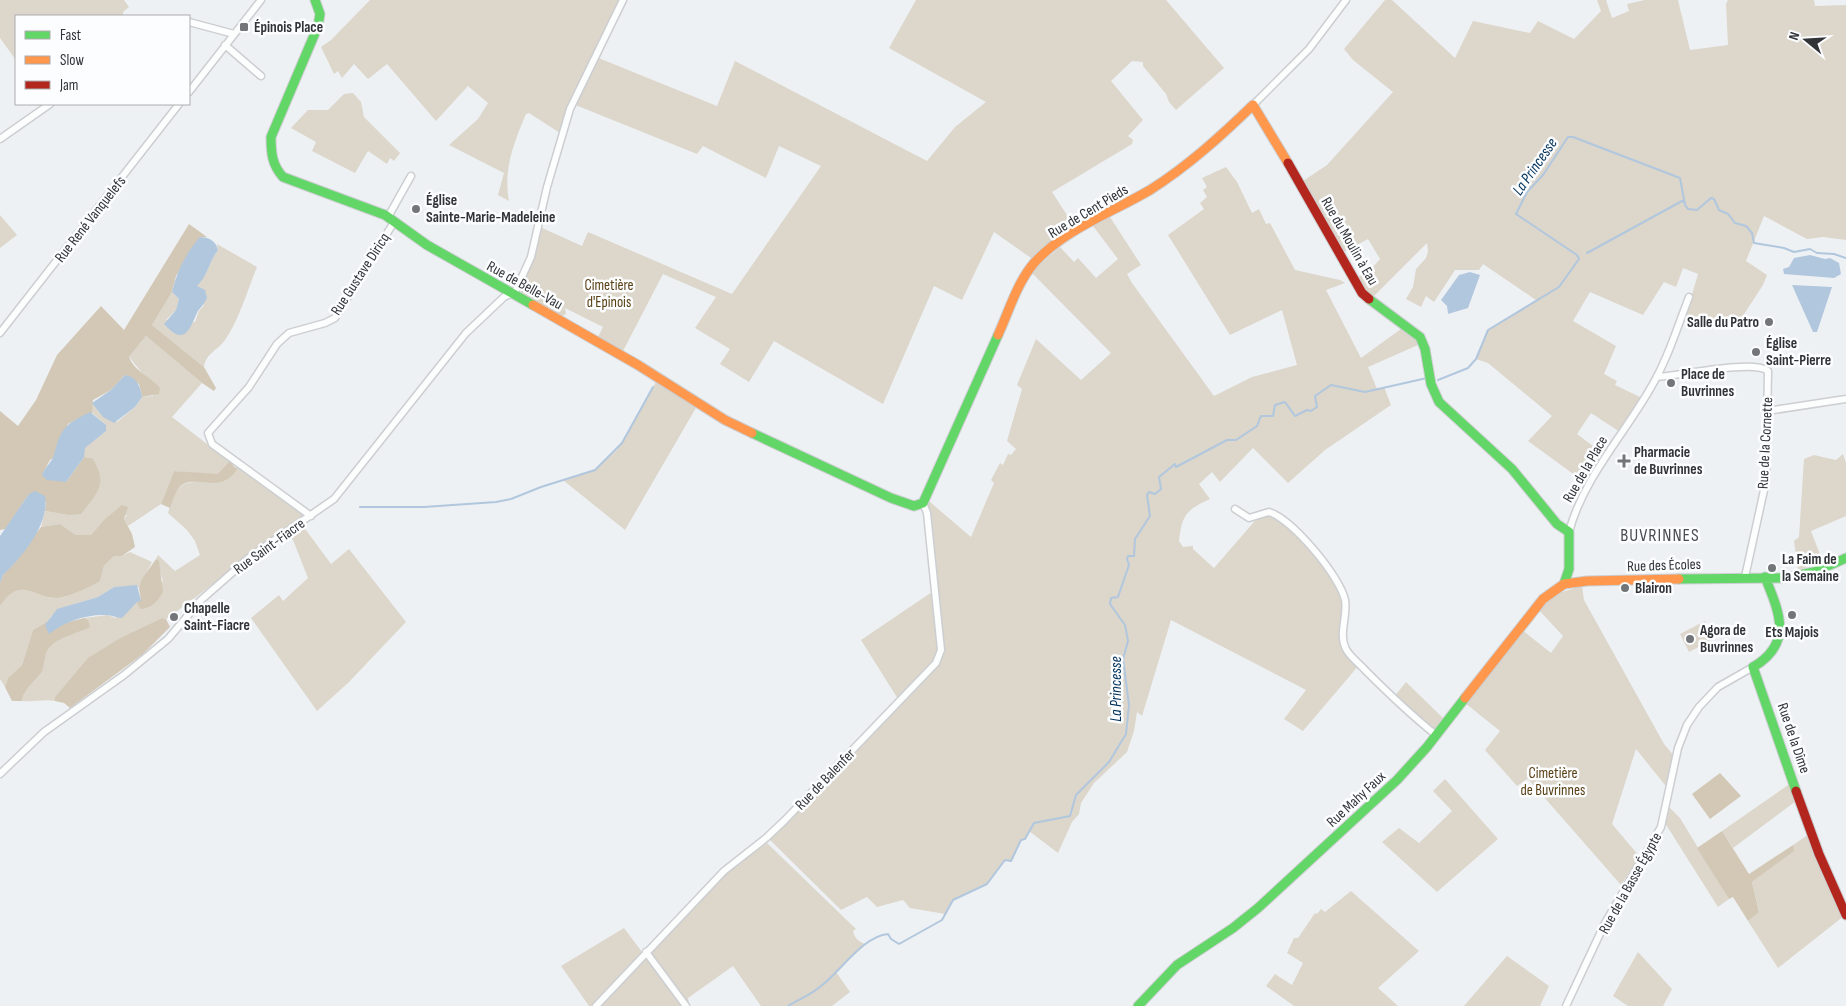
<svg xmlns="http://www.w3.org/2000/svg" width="1846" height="1006" font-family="'Sofia Sans Condensed',sans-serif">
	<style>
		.green { fill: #dcd6cb }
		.forest { fill: #d2c8b5 }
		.water { fill: #b1c7de }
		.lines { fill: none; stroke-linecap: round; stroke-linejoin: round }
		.stream { stroke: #b1c7de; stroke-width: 2 }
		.street-casing { stroke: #ccced1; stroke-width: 9 }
		.fast-casing { stroke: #ccced1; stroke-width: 11 }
		.slow-casing { stroke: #ccced1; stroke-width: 11 }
		.jam-casing { stroke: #ccced1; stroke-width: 11 }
		.street { stroke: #fcfdfd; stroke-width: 6 }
		.fast { stroke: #63d668; stroke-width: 9 }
		.slow { stroke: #ff974d; stroke-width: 9 }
		.jam { stroke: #b3261e; stroke-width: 9 }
		.poi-dot { fill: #737678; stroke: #fcfdff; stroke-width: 2 }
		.labels { text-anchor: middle; stroke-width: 5; stroke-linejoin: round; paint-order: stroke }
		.poi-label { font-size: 15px; font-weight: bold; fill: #313336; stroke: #fcfdff; text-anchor: start }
		.street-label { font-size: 15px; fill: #313336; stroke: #fcfdff }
		.park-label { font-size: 15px; fill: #583f13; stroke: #fcfdff }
		.water-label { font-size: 16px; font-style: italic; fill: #013159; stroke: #fcfdff }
		.quarter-label { font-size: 18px; letter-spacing: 1px; fill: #484c51; stroke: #fcfdff }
	</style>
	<rect width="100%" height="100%" fill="#eef1f4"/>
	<path class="green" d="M0,0H124L129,7L123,12V16H16V60L0,38Z
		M370,0H620L573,94L560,133L529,113L526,114C514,142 503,170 509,201L498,195L504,173L449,145L478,119L488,103L468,86L436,121L387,64L368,79L354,64L342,78L338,71L334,74L321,47L331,40Z
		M916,0H1166L1224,68L1176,110L1169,102L1166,94L1143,66V62L1132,61L1111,81L1143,120L1128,136L1133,140L1132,144L1052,192L1076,229L1034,260L994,232L962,300L934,286L883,404L774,341L749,382L720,364L730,349L695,328L716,297L663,274L623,351L598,337L603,327L565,308L566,314L561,317L521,294V285L540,227L582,246L588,232L732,294L821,166L779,146L766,178L703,146L697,154L573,104L596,57L717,106L735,61L927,161L955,127L986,102L889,48Z
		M1385,0H1392L1455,58L1473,21L1530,33L1538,21L1574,39L1601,11L1597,0H1606L1612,18L1629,11L1627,4L1645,0H1678L1690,50L1728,45L1726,4L1728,0H1814L1815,6L1846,5V240L1823,237L1807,239L1764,216L1746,261L1767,275L1763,285L1737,325L1686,315L1698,274L1683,268L1676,287L1664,282L1643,315L1590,292L1573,321L1616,346L1604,374L1617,381L1615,385L1642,398L1620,432L1591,413L1577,434L1605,455L1587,484L1528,441L1552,416L1488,363L1476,359L1488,330L1536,300L1483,264L1479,270H1455L1434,302L1426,296L1421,307L1406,299L1413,287L1416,269L1426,258L1428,251L1427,243L1372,298L1357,278L1373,267L1380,259L1368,239L1342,253L1303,181L1327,165L1393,92L1353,60L1344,49Z
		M353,93L361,102L364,117L400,153L394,161L390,158L387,164L368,151L355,173L312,151L316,142L291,128L308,110H328L344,94Z
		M1226,167L1237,182L1252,213L1259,209L1266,224L1270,223L1295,270L1340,280L1345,283L1326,290L1361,358L1405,326L1417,339L1418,345L1368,367L1377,389L1384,387L1391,405L1325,450L1288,483L1253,448L1220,482L1212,472L1199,484L1210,499C1186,510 1182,515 1179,541L1183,547L1193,546V549L1214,568L1260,515L1264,514L1282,519L1329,573L1341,593L1344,607L1341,637L1359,665L1303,731L1284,719L1306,690L1171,620L1142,716L1137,712L1134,731L1127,752L1094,783L1081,803L1079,814L1072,822L1058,853L1029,831L1025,839L1021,840L1011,861L1005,860L987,884L953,900L945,914L910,908L903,900L877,907L867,897L841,910L769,839L942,658L928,502H930L971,537L994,483L991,480L1000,463L1003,465L1008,454L1011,455L1016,449L1007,441L1022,389L1017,385L1036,339L1081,380L1111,353L1031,272L1060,247L1074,262L1078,258L1096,278L1118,259L1093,226L1110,217L1141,265L1127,274L1132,283L1214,396L1252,377L1297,365L1282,310L1230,335L1168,235L1204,209L1200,203L1207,197L1203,190L1207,187L1202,178Z
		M0,215L17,235L0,248Z
		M217,244L257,267C247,291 240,318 225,340C217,351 206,353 204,367L152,325L172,292L179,299L176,310L166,320L195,322L199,311L204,305L196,286C208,275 209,262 218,250Z
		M146,336L202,383L172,417L233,464L234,467L224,476L174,471L161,504L128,526L124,519L127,515L103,521L91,535H76L60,524L41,527L45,511L68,515L92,458L84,457V448L106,431V425L92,413V403L117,422L135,407L142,397L153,396L156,384L143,374L129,357Z
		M657,380L697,406L625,530L563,480L595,470L617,450Z
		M1843,454L1846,463V516L1811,531L1823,562L1798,570L1794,541L1799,537L1804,459L1814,455L1836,460Z
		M238,468L304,515C256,546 214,586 166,619L162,618L122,637L69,681L55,697V701C44,699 34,702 22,701C23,689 35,682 41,672C45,667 44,659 46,653C52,639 69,635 82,631L88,621L84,618L108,615L115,618L163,581L156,559L158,555L175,571L200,555L195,541L187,530L168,513C170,506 173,493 179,488C194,472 222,496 238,468Z
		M303,526L331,564L349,549L406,622L349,682L317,711L251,618L279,595L283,601L308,578L293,540L288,536Z
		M130,552L152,562L139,588L137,586L114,587L98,597L74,604L51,616L50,620L33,630L22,665L8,678L5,687L0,679V606C20,575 34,598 56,598C66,598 92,587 100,581L104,566L114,556H122Z
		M1582,586L1584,600L1664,744L1675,757L1669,790L1636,749L1612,824L1640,857L1621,885L1529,780L1527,779L1517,786L1485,750L1500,731L1465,703L1521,629L1551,653L1563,636L1538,609L1562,592Z
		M932,592L938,649L935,660L898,699L861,640Z
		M1705,621L1712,640L1689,652L1680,634Z
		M1406,682L1445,720L1437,730H1433L1394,697Z
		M1445,779L1498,839L1437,892L1382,842L1399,828L1419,843L1452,811L1433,791Z
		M1791,783L1796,801L1733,848L1722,831Z
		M1669,807L1680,818L1729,899L1718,907L1665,823Z
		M1809,834L1844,916L1778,968L1748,921L1759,911L1752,882L1793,851V845Z
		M767,843L856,929L853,931C854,938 860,943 866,944L836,972L850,992L832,1006H761L733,966L688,998L689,1003L650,951L726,871Z
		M1351,891L1419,951L1378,988L1398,1006H1294L1266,986L1275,974L1292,985L1303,963L1287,953L1294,938H1298L1315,913L1317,914L1321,909L1325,912Z
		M624,928L642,952L594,1006H589L561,966Z
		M1638,952L1672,989L1663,1006H1628L1613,996Z
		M1507,956L1549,986L1540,1006H1464Z
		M646,957L683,1006H598Z"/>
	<path class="forest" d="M189,224L207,237H200L176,276L172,292L152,325L204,367L216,388L214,391L202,383L146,336L129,357C134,371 151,377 160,388L159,394L142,397L139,384L125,375L111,390L93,400L92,413L68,424L55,457L50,460L42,475L66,482L84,457L92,458C109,484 97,493 81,514L68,515L45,511L46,502L29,494L6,529L0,530V411L18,426L36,400L57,355L101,306L124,330Z
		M230,461L234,467L238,468C221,498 191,470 178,489C174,495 172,502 170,508L161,504L174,471L218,474Z
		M122,505L128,507L124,519L132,534L135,547L122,556H114L104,566L100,581C92,587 66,598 56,598C33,598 21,575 0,606V583L3,575L41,527L60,524L76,535H91L103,521Z
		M156,559L159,561L163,592C157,602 152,608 140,609L137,602L141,601L139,588L142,579Z
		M84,618L88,620L90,627C76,635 56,636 47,651C44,658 45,667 41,673C34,682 23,690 22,701H12L5,687L8,678L22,665L33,630L50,620L61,624Z
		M162,618L166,619L170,627L143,654L70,708L64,703L55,701V697L88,658L122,637Z
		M1720,773L1741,796L1710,819L1692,794Z
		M1722,831L1749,874L1793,845L1794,851L1752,882L1759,912L1748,921L1733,897L1729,899L1697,848Z"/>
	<path class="water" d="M200,237C209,237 216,241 218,250C209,262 208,275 197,286L205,290L207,298C205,303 201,307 198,311C189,330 185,347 164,324L176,310L179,299L172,292C177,271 186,253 200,237Z
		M1810,255L1825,259L1830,258L1839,263L1841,274L1834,278L1784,274L1783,269L1789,267L1794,258Z
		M1470,272L1480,275L1468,308L1448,314L1447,306L1441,300L1459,275Z
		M1792,285L1832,287L1817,332H1813Z
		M125,375C137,377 140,386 142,397L135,407L114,423L103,417L92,403L111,390Z
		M90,412L106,425V431L85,448L84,457L66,482L47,480L42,475C44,469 53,460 54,455C61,428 64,425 90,412Z
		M35,491L45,496C50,524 22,557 3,575L0,583V536L29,494Z
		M137,585L141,601L137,602L122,618C116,618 112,615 106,615C86,614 64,622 49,634L45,625L57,609L98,597L114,587Z"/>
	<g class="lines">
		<path class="stream" d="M1587,253L1682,201L1684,202
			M1438,380L1468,368L1476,359L1488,330L1559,287L1579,259L1577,255L1516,214L1527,192L1543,175L1568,137H1573L1680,178L1685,205L1688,209L1697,210L1711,198L1714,199L1719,210L1728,214L1735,223L1746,226L1752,233L1754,243L1784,248L1794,252L1810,249L1817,253L1834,254L1846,258
			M360,507H424L496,502L511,499L541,487L595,470L622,443L653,387
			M788,1006C799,999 811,995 821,986C840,972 863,936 888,934L891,939L899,944L942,920L953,900L987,884L1005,860L1011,861L1021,840L1025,839L1034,823L1070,816L1076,795L1109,762L1126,734L1129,705L1123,659L1128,641L1125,625L1110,604L1111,598L1118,597L1129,565L1127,559L1128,556H1134L1135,539L1150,516L1147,495L1149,492L1155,494L1161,489L1159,477L1175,464L1176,467L1227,440H1236L1257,426L1261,416H1273L1275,405L1285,402L1295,416L1307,410L1311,411L1317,407L1315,396L1331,385L1365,392L1427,378"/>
		<g class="street-casing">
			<path id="street" d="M189,22L234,34
				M225,45L261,76
				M189,92L261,0
				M1253,105L1309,49L1346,0
				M0,139L50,104
				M388,217L411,176
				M0,333L179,104
				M1657,377C1678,376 1754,359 1768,371L1766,481L1745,577
				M1767,411L1846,399
				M1235,509L1249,518L1269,512C1292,519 1340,576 1345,600C1348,616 1338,634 1346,649C1350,657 1360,664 1366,671C1389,694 1411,715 1436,735
				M311,516L212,444L208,433L249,387L277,344L289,333L325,323L335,318L394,222
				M1569,532C1583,479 1623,436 1650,389C1667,361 1677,328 1689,297
				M0,774L44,732L124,675L168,639L201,600L250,557L334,499L466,333L504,297L515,292L531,257L547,187L570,109L623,0
				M646,952L686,1006
				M596,1006L724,871L766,838L785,820L936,663L941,650L927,513L923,503
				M1566,1006L1605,923L1661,827L1678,748L1687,725L1699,707L1718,687L1753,667"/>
		</g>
		<g class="fast-casing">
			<path id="fast" d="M315,0L320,14L318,26L271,137C271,153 272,165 283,177L385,215L427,245L533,305
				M1369,299L1420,337L1425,349L1431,384L1439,402L1512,469L1557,524L1569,532V569L1564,584
				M752,433L891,498L914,506L923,503L998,335
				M1765,577C1779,612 1794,643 1753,667L1796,791
				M1679,579L1785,578L1814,572L1846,558
				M1138,1006L1177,965L1233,928L1258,908L1397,780L1427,747L1465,698"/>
		</g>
		<g class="slow-casing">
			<path id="slow" d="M533,305L638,365L725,420L752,433
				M998,335C1009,311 1017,283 1034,263C1065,229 1111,213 1150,190C1188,166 1221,136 1253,105L1288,163
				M1465,698L1543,599L1564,584L1587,581L1679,579"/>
		</g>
		<g class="jam-casing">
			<path id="jam" d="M1288,163L1362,293L1369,299
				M1796,791L1819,854L1846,915"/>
		</g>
		<use href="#street" class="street"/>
		<use href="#fast" class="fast"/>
		<use href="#slow" class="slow"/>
		<use href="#jam" class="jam"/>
	</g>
	<g class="poi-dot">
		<rect x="239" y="22" width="10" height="10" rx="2.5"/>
		<circle cx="416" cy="209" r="5"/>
		<circle cx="1769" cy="322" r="5"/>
		<circle cx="1756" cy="352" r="5"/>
		<circle cx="1671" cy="383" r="5"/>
		<path d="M1621.5 453.5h5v5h5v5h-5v5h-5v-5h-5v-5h5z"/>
		<circle cx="1772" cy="568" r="5"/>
		<circle cx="1625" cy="588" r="5"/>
		<circle cx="1792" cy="615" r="5"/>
		<circle cx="174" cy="617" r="5"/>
		<circle cx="1690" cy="639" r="5"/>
	</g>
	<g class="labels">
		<g class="poi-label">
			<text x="254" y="32">Épinois Place</text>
			<text x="426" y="205">Église<tspan x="426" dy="17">Sainte-Marie-Madeleine</tspan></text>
			<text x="1759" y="327" text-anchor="end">Salle du Patro</text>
			<text x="1766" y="348">Église<tspan x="1766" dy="17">Saint-Pierre</tspan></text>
			<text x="1681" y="379">Place de<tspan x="1681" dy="17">Buvrinnes</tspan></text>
			<text x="1634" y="457">Pharmacie<tspan x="1634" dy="17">de Buvrinnes</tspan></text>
			<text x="1782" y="564">La Faim de<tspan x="1782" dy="17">la Semaine</tspan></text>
			<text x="1635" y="593">Blairon</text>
			<text x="184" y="613">Chapelle<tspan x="184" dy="17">Saint-Fiacre</tspan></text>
			<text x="1700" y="635">Agora de<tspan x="1700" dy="17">Buvrinnes</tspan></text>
			<text x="1792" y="637" text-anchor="middle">Ets Majois</text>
		</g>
		<g class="street-label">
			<text transform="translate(1088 211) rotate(-31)" y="5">Rue de Cent Pieds</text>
			<text transform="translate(90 219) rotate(-52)" y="5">Rue René Vanquelefs</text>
			<text transform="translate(1350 241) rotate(60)" y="5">Rue du Moulin à Eau</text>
			<text transform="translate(360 274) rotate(-57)" y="5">Rue Gustave Diricq</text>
			<text transform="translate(525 285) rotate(29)" y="5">Rue de Belle-Vau</text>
			<text transform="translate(1765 443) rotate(-87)" y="5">Rue de la Cornette</text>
			<text transform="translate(1585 469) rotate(-60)" y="5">Rue de la Place</text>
			<text transform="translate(269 546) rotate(-36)" y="5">Rue Saint-Fiacre</text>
			<text transform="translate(1664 565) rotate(-2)" y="5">Rue des Écoles</text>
			<text transform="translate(1794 738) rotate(71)" y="5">Rue de la Dîme</text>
			<text transform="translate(825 779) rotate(-46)" y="5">Rue de Balenfer</text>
			<text transform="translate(1356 799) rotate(-43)" y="5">Rue Mahy Faux</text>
			<text transform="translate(1630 883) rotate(-61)" y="5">Rue de la Basse Égypte</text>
		</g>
		<g class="park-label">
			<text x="609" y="290">Cimetière<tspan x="609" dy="17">d'Epinois</tspan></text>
			<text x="1553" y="778">Cimetière<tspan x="1553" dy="17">de Buvrinnes</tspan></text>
		</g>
		<g class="water-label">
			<text transform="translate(1534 166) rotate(-55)" y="6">La Princesse</text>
			<text transform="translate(1115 689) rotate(-90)" y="6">La Princesse</text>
		</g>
		<g class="quarter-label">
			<text x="1660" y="541">BUVRINNES</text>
		</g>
	</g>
	<rect x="15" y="15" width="175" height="90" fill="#fcfdff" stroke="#abacaf"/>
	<rect x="25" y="31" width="25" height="8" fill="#63d668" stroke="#abacaf"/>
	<text x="60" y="40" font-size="15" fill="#313336">Fast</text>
	<rect x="25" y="56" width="25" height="8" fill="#ff974d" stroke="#abacaf"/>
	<text x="60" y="65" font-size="15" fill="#313336">Slow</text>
	<rect x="25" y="81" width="25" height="8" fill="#b3261e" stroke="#abacaf"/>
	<text x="60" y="90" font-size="15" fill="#313336">Jam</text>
	<g transform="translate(1806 40) rotate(288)" stroke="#fcfdff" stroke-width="4" paint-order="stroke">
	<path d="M0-4L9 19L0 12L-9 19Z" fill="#313336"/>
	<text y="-8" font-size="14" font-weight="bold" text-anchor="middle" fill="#313336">N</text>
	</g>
</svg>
